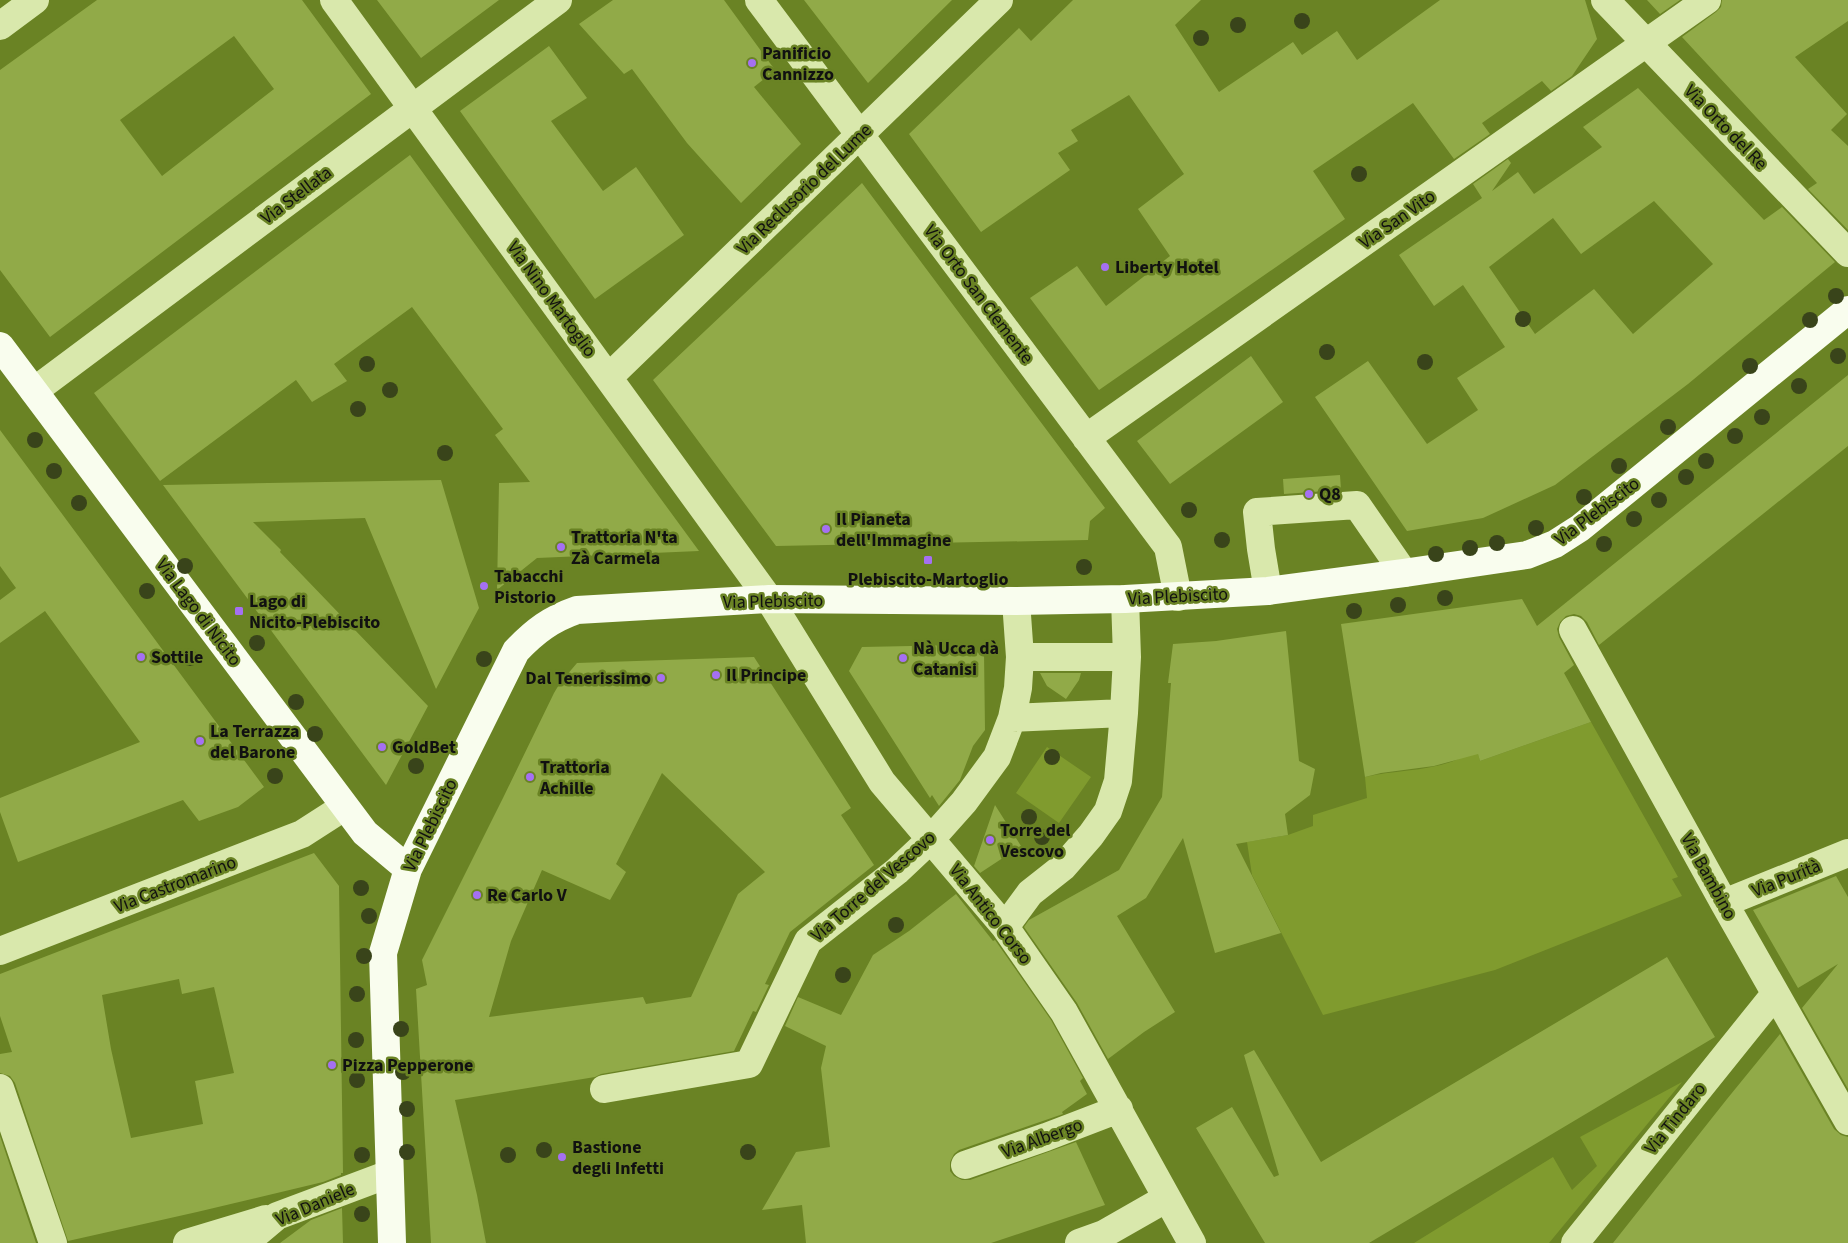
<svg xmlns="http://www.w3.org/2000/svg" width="1848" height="1243" font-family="'Source Sans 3',sans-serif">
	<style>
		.green { fill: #809b2e }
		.building { fill: #91aa48; fill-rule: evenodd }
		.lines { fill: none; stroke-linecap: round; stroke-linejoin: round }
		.minor { stroke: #d9e8ac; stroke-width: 28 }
		.major { stroke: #f9fdee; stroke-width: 28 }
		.tree { fill: #39441a }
		.poi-dot { fill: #a570f2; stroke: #6a8324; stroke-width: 2 }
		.labels { text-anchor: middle; stroke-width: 5; stroke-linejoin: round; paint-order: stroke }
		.poi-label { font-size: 18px; font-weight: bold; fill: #111; stroke: #6a8324; text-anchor: start }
		.street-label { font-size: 18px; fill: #111; stroke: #6a8324 }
	</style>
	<rect width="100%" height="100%" fill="#6a8324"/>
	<path class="green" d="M1591,722L1678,877L1672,879L1682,896L1495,970L1323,1015L1252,875L1247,842L1288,835L1313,826V815L1367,798L1365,777C1397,769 1444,772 1470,752L1473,735L1480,761Z
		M1047,747L1091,777L1059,823L1016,793Z
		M1682,1082L1549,1243H1414L1553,1157L1572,1190L1597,1166L1580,1137Z"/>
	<path class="building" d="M97,0H302L371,94L50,337L0,270V70ZM234,36L274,89L162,176L120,120Z
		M377,0H499L421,58Z
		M613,0H724L775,70L754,87L801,144L741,203L687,143L632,69L624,74L579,24Z
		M804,0H952L868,83Z
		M1073,0H1201L1175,25L1219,92L1293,42L1302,55L1337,31L1357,60L1440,0H1585L1597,39L1572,76L1551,91L1542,81L1482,123L1490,134L1454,159L1413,103L1313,171L1345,219L1099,390L1030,298L1077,266L1106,306L1170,256L1138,209L1184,174L1129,95L1071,130L1078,141L1058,153L1070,170L981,232L909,134L1019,28L1031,41Z
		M1647,0H1680L1660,14Z
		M1722,0H1848V21L1795,57L1847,114L1831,130L1848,146V230L1808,189L1817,183L1682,37L1716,12L1721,7Z
		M549,46L587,98L551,121L603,191L636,167L684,235L595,299L460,111Z
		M1638,88L1764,220L1782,207L1835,262L1688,384L1555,485L1483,518L1407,531L1315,397L1368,361L1427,444L1478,410L1457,378L1505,347L1463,285L1434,306L1399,255L1482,198L1473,184L1508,159L1511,163L1492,191L1518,172L1534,194L1602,147L1583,127ZM1654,201L1713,264L1633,334L1594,289L1535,334L1489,267L1553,218L1581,254Z
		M410,155L636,465L699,551L537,558L497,590L499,483L530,482L495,435L503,429L412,307L334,364L347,381L312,402L296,380L160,481L94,393Z
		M862,183L1105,508L1090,521L1088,540L776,546L653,380Z
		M1251,356L1283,402L1170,484L1137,441Z
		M1848,375V446L1599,645L1587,622L1581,616L1574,614L1566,616L1560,622L1557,629L1559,637L1574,665L1564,673L1591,722L1480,761L1478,754L1434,766L1381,773L1365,777L1341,624L1522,599L1537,626Z
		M0,430L264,787L238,807L199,821L183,800L18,862L0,812V798L140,742L45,611L0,643V600L16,588L0,566Z
		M1340,475L1341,490L1284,494L1283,479Z
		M441,480L479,608L436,689L365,518L253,522L281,550L280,552L428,706L386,785L163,485Z
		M1286,631L1299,761L1315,769L1310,795L1285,814L1288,835L1236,844L1281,933L1215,953L1183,838L1146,898L1117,916L1175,1012L1144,1032L1108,1059L1077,1003L1024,927L1029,920L1119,870L1162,797L1171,683H1168L1173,644L1216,641Z
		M960,645V654L984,652L985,730L973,746L960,780L939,806L932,795L930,798L849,671L862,647Z
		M754,657L851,808L841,815L874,865L790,932L765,984L769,985L756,1012L753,1011L734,1051L601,1074L595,1077L455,1100L477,1195L486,1243H431L416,989L427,985L422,960L503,798L554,693L560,683L577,663ZM662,773L765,872L738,894L691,997L646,1004L643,997L489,1017L511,941L542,870L610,900L626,872L616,864Z
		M1040,673H1081L1079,680L1066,699L1047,686Z
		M995,805L1021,846L980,873L974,866Z
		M314,853L339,886L343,1173H341V1175L323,1182L197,1212L68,1241L15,1083L10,1076L0,1073V1054L12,1052L0,1016V974ZM179,979L182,994L214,987L234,1073L195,1081L203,1124L131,1138L111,1049L102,995Z
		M1836,876L1848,897V1089L1802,1008L1838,964L1798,988L1753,910Z
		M956,894L993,941L995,940L1051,1020L1083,1078L1080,1081L1087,1094L1062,1112L1063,1114L959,1150L954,1154L950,1162V1171L954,1176L962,1180H970L1076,1142L1105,1205L991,1243H806L802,1205L762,1210L796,1152L830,1147L821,1068L826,1046L785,1026L798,997L841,1015L873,955L909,931Z
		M1667,957L1715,1037L1369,1243H1265L1196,1128L1232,1107L1274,1177L1279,1175L1244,1055L1254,1050L1321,1162Z
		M1780,1034L1834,1129L1841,1135L1848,1137V1243H1613L1727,1099Z
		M0,1136L36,1243H0Z
		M342,1208L343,1243H280L311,1220Z"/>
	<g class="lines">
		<path class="minor" d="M334,0L769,599L882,782L1005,927L1064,1012L1192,1243
			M759,0L1168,547L1178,597
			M1605,0L1848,253
			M0,26L35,0
			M609,377L999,0
			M34,391L558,0
			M1086,438L1707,0
			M1268,591L1261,549L1257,512L1357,505L1404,573
			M1573,630L1724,903L1848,1121
			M1020,657H1127
			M1012,718L1124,713
			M1724,903L1848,853
			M1005,927L1030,893L1063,867L1091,835L1108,811L1118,781L1124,713L1127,657L1125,599
			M0,951L302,834L344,807
			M0,1088L53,1243
			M604,1089L749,1064L808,941L897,871L931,839L964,802L997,757L1012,718L1018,688L1020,657L1016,601
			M965,1165L1046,1137L1119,1109
			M187,1243L266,1219
			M245,1243L277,1216L389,1174
			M1079,1243L1104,1234L1167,1198
			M1575,1243L1775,994"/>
		<path class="major" d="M0,346L365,833L408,869
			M392,1243L383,953L408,869L516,651C535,631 551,619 577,610L769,599L1016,601L1125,599L1268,591L1404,573L1527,555L1555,544L1580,528L1848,310"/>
	</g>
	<g class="tree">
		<circle cx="1302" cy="21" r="8"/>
		<circle cx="1238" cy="25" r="8"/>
		<circle cx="1201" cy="38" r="8"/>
		<circle cx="1359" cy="174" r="8"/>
		<circle cx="1836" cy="296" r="8"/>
		<circle cx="1523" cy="319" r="8"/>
		<circle cx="1810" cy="320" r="8"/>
		<circle cx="1327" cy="352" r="8"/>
		<circle cx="1838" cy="356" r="8"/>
		<circle cx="1425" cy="362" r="8"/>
		<circle cx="367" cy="364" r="8"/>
		<circle cx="1750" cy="366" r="8"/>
		<circle cx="1799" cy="386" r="8"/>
		<circle cx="390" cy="390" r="8"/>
		<circle cx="358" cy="409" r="8"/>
		<circle cx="1762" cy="417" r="8"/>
		<circle cx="1668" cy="427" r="8"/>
		<circle cx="1735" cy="436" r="8"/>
		<circle cx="35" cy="440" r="8"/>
		<circle cx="445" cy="453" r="8"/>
		<circle cx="1706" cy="461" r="8"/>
		<circle cx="1619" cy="466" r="8"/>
		<circle cx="54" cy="471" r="8"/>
		<circle cx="1686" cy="477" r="8"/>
		<circle cx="1584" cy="497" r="8"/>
		<circle cx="1659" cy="500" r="8"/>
		<circle cx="79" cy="503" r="8"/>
		<circle cx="1189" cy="510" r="8"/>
		<circle cx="1634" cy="519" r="8"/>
		<circle cx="1536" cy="528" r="8"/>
		<circle cx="1222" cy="540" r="8"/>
		<circle cx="1497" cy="543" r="8"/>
		<circle cx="1604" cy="544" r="8"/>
		<circle cx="1470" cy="548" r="8"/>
		<circle cx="1436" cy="554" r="8"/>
		<circle cx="185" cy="566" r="8"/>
		<circle cx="1084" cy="567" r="8"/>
		<circle cx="147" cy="591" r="8"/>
		<circle cx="1445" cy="598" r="8"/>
		<circle cx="1398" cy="605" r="8"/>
		<circle cx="1354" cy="611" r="8"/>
		<circle cx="257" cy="643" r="8"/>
		<circle cx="190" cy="658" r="8"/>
		<circle cx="484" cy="659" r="8"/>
		<circle cx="296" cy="702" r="8"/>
		<circle cx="315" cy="734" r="8"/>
		<circle cx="1052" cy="757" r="8"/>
		<circle cx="416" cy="766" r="8"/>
		<circle cx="275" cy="776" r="8"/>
		<circle cx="1029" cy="817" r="8"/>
		<circle cx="1042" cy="837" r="8"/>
		<circle cx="361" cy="888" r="8"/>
		<circle cx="369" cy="916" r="8"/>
		<circle cx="896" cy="925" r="8"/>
		<circle cx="364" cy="956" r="8"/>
		<circle cx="843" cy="975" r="8"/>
		<circle cx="357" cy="994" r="8"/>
		<circle cx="401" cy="1029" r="8"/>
		<circle cx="356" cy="1040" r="8"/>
		<circle cx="403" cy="1072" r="8"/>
		<circle cx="357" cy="1080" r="8"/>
		<circle cx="407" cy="1109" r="8"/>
		<circle cx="544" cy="1150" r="8"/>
		<circle cx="407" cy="1152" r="8"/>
		<circle cx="748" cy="1152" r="8"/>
		<circle cx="362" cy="1155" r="8"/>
		<circle cx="508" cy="1155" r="8"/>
		<circle cx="362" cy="1214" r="8"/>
	</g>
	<g class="poi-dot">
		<circle cx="752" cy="63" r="5"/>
		<circle cx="1105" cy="267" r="5"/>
		<circle cx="1309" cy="494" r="5"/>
		<circle cx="826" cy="529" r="5"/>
		<circle cx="561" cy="547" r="5"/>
		<rect x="923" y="555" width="10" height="10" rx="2.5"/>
		<circle cx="484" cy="586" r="5"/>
		<rect x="234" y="606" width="10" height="10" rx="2.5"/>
		<circle cx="141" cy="657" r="5"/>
		<circle cx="903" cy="658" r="5"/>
		<circle cx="716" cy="675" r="5"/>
		<circle cx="661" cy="678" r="5"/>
		<circle cx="200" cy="741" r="5"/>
		<circle cx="382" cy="747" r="5"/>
		<circle cx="530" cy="777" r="5"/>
		<circle cx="990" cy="840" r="5"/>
		<circle cx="477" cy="895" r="5"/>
		<circle cx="332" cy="1065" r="5"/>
		<circle cx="562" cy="1157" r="5"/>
	</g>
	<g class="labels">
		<g class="poi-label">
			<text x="762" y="59">Panificio<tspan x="762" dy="21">Cannizzo</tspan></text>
			<text x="1115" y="273">Liberty Hotel</text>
			<text x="1319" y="500">Q8</text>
			<text x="836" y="525">Il Pianeta<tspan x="836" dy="21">dell'Immagine</tspan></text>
			<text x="571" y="543">Trattoria N'ta<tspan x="571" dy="21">Zà Carmela</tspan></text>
			<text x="494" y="582">Tabacchi<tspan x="494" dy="21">Pistorio</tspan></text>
			<text x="928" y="585" text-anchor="middle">Plebiscito-Martoglio</text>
			<text x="249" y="607">Lago di<tspan x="249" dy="21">Nicito-Plebiscito</tspan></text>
			<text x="913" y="654">Nà Ucca dà<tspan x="913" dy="21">Catanisi</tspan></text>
			<text x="151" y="663">Sottile</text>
			<text x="726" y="681">Il Principe</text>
			<text x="651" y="684" text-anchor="end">Dal Tenerissimo</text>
			<text x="210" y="737">La Terrazza<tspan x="210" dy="21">del Barone</tspan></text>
			<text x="392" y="753">GoldBet</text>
			<text x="540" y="773">Trattoria<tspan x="540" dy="21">Achille</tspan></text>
			<text x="1000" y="836">Torre del<tspan x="1000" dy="21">Vescovo</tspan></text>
			<text x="487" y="901">Re Carlo V</text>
			<text x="342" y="1071">Pizza Pepperone</text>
			<text x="572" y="1153">Bastione<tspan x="572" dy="21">degli Infetti</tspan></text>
		</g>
		<g class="street-label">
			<text transform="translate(1726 127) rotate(46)" y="6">Via Orto del Re</text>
			<text transform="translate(804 189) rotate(-44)" y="6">Via Reclusorio del Lume</text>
			<text transform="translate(296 195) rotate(-37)" y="6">Via Stellata</text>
			<text transform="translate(1397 219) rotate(-35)" y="6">Via San Vito</text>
			<text transform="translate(979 294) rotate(53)" y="6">Via Orto San Clemente</text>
			<text transform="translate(552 299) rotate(54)" y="6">Via Nino Martoglio</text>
			<text transform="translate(1597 511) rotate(-37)" y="6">Via Plebiscito</text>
			<text transform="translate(1178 596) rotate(-3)" y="6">Via Plebiscito</text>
			<text transform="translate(773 601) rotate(-1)" y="6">Via Plebiscito</text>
			<text transform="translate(199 612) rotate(53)" y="6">Via Lago di Nicito</text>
			<text transform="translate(430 825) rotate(-64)" y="6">Via Plebiscito</text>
			<text transform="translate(1709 876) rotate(61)" y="6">Via Bambino</text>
			<text transform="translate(1786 878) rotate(-22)" y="6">Via Purità</text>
			<text transform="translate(175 884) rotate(-21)" y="6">Via Castromarino</text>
			<text transform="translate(873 886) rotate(-41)" y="6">Via Torre del Vescovo</text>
			<text transform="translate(991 914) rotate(52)" y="6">Via Antico Corso</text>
			<text transform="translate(1675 1118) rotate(-51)" y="6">Via Tindaro</text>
			<text transform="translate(1042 1138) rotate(-20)" y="6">Via Albergo</text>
			<text transform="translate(315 1204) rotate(-23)" y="6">Via Daniele</text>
		</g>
	</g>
</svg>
